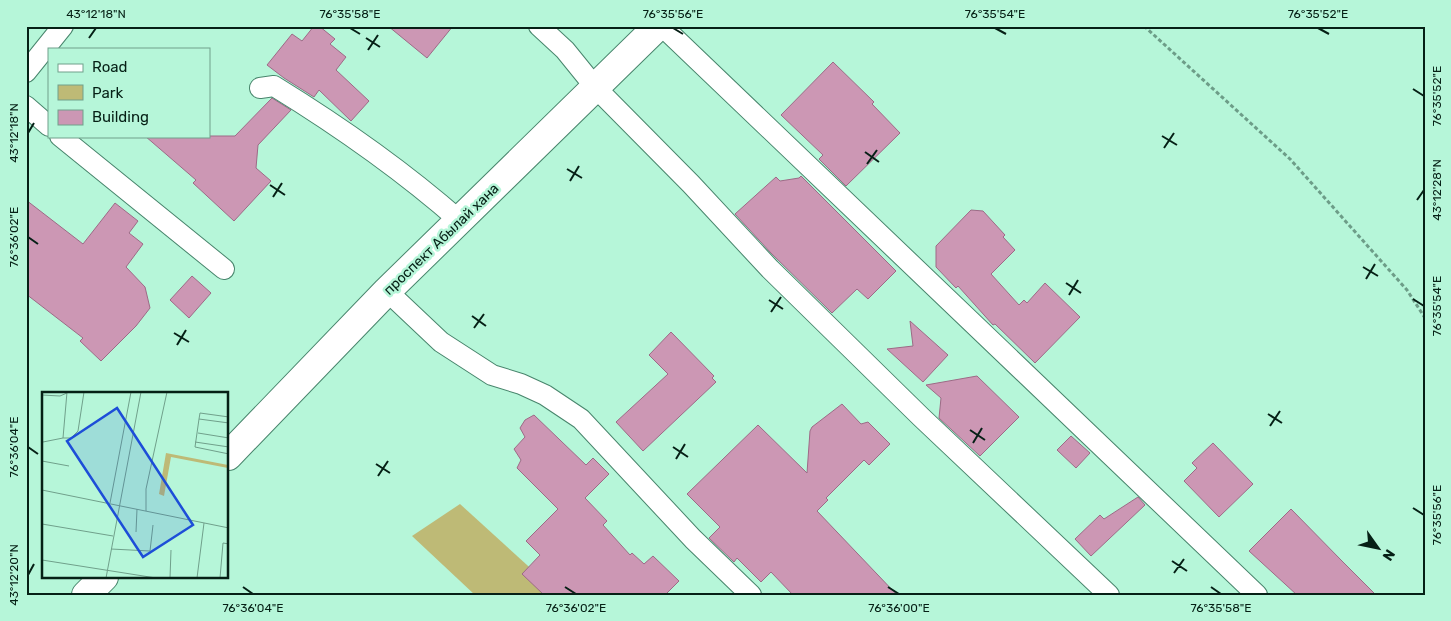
<svg xmlns="http://www.w3.org/2000/svg" width="1451" height="621" font-family="Rubik,sans-serif">
	<style>
		.green { fill: #beba76 }
		.building { fill: #cc97b4; stroke: #9d6a86 }
		.lines { fill: none; stroke-linecap: round; stroke-linejoin: round }
		.street-casing { stroke: #48856c; stroke-width: 22 }
		.secondary-casing { stroke: #48856c; stroke-width: 30 }
		.path { stroke: #6d9d88; stroke-width: 3; stroke-dasharray: 4 2.5; stroke-linecap: butt }
		.street { stroke: #fff; stroke-width: 20 }
		.secondary { stroke: #fff; stroke-width: 28 }
		.ticks { fill: none; stroke: #062016; stroke-width: 2 }
		.labels { text-anchor: middle; stroke-width: 5; stroke-linejoin: round; paint-order: stroke }
		.street-label { font-size: 14px; fill: #062016; stroke: #b6f6d9 }
		.inset-road { fill: none; stroke: #70a08b; stroke-width: 1 }
		.view { fill: #1d4ed8; fill-opacity: 0.15; stroke: #1d4ed8; stroke-width: 2.5 }
		.inset-edge { fill: none; stroke: #062016; stroke-width: 2.5 }
		.neatline { fill: none; stroke: #062016; stroke-width: 2 }
		.ticks-label { font-size: 12px; text-anchor: middle; fill: #062016 }
	</style>
	<rect width="100%" height="100%" fill="#b6f6d9"/>
	<path class="green" d="M460,504L560,595H475L412,536Z"/>
	<path class="building" d="M314,26H319L335,39L330,44L346,57L336,70L369,101L351,121L319,90L314,97L284,78L267,65L292,34L302,41Z
		M388,26H453L427,58Z
		M833,62L874,102L872,104L900,133L846,186L819,159L823,155L781,115Z
		M272,98L291,110L258,145L256,168L271,181L234,221L193,183L196,180L145,136H235Z
		M801,176L896,271L868,299L857,289L832,313L771,253L735,214L776,177L780,181L799,178Z
		M26,200L83,244L115,203L138,221L129,233L143,244L126,267L145,287L150,308L136,326L101,361L80,341L83,338L26,294Z
		M971,210L983,211L1005,235L1003,237L1015,250L991,274L1019,305L1024,300L1027,303L1045,283L1080,317L1035,363L995,324L993,325L958,286L956,288L936,267V246Z
		M192,276L211,293L189,318L170,300Z
		M910,321L948,355L923,382L887,349L913,346Z
		M671,332L714,376L712,378L716,382L643,451L616,422L668,374L649,355Z
		M977,376L1019,417L980,456L939,418L941,398L926,385Z
		M842,404L861,424L868,422L890,444L869,465L864,460L826,498L828,500L817,511L897,595H793L771,572L761,582L737,558L734,562L709,538L720,527L687,494L758,425L807,473L810,431L812,427Z
		M534,415L586,465L593,458L609,474L585,498L607,521L603,525L630,555L632,553L644,564L653,556L679,581L665,595H544L522,574L540,555L526,541L558,509L517,468L521,460L514,449L525,437L520,428L525,420Z
		M1071,436L1090,453L1076,468L1057,450Z
		M1213,443L1253,484L1219,517L1184,481L1197,468L1192,463Z
		M1138,497L1145,505L1091,556L1075,539L1100,515L1104,519Z
		M1291,509L1342,561L1376,595H1297L1249,551Z"/>
	<g class="lines">
		<g class="street-casing">
			<path id="street" d="M539,26L565,50L595,87L691,184L770,269L921,417L1109,595
				M662,26L1257,595
				M26,72L63,26
				M260,88L274,86C339,126 402,170 460,221
				M26,106L49,126
				M60,136L224,269
				M387,291L441,342L492,375L521,384L545,395L581,419L693,539L751,595"/>
		</g>
		<g class="secondary-casing">
			<path id="secondary" d="M228,456L387,291L658,26
				M86,595L104,577"/>
		</g>
		<path class="path" d="M1144,26L1290,159L1407,290L1425,318"/>
		<use href="#street" class="street"/>
		<use href="#secondary" class="secondary"/>
	</g>
	<path class="ticks" d="M350,28L360,34M673,28L683,34M995,28L1006,34M1318,28L1329,34M89,38L96,28M366,38L380,47M368,50L378,35M1413,89L1424,96M28,133L34,123M1162,136L1177,145M1164,148L1174,133M865,152L879,162M867,164L877,150M567,169L582,178M570,181L579,166M270,185L285,195M273,197L282,183M1417,200L1424,190M28,237L38,244M1363,267L1378,276M1366,279L1375,264M1066,283L1081,293M1069,295L1078,280M1413,299L1424,306M769,300L783,309M771,312L781,297M472,316L486,326M474,328L484,314M174,333L189,342M177,345L186,330M1268,414L1282,423M1270,426L1280,411M970,430L985,440M973,443L982,428M28,447L38,454M673,447L688,457M676,459L685,444M376,464L390,473M378,476L388,461M1413,508L1424,515M1172,561L1187,571M1174,573L1184,559M28,575L34,564M243,587L253,594M565,587L576,594M888,587L899,594M1211,587L1221,594"/>
	<g class="labels">
		<g class="street-label">
			<text transform="translate(441 239) rotate(-44)" y="5">проспект Абылай хана</text>
		</g>
	</g>
	<g transform="translate(42 392)">
		<rect width="186" height="186" fill="#b6f6d9"/>
		<path d="M124,61L186,73V76L129,65L122,104L117,102Z" fill="#beba76"/>
		<path class="inset-road" d="M0,3L18,4L25,1M157,27L158,21L187,25M187,31L157,27L153,55L187,62M156,41L187,46M21,46H29L36,39L42,0M1,50L21,46L25,0M153,50L187,55M0,69L27,74M0,98L187,136M68,111L89,0M104,119V97L125,0M0,132L71,144M94,140L95,117M69,157L108,159L111,133M0,168L114,186M64,186L99,0M128,186L129,158M155,186L162,131M178,186L181,151L187,152"/>
		<path class="view" d="M75,16L151,133L101,165L25,49Z"/>
		<rect width="186" height="186" class="inset-edge"/>
	</g>
	<rect width="1451" height="621" fill="none" stroke="#b6f6d9" stroke-width="55"/>
	<rect x="48" y="48" width="162" height="90" fill="#b6f6d9" stroke="#70a08b"/>
	<rect x="58" y="64" width="25" height="8" fill="#ffffff" stroke="#70a08b"/>
	<text x="92" y="72" font-size="15" fill="#062016">Road</text>
	<rect x="58" y="85" width="25" height="15" fill="#beba76" stroke="#70a08b"/>
	<text x="92" y="98" font-size="15" fill="#062016">Park</text>
	<rect x="58" y="110" width="25" height="15" fill="#cc97b4" stroke="#70a08b"/>
	<text x="92" y="122" font-size="15" fill="#062016">Building</text>
	<g transform="translate(1378 548) rotate(123)" stroke="#b6f6d9" stroke-width="4" paint-order="stroke">
	<path d="M0-4L9 19L0 12L-9 19Z" fill="#062016"/>
	<text y="-8" font-size="14" font-weight="bold" text-anchor="middle" fill="#062016">N</text>
	</g>
	<rect x="28" y="28" width="1396" height="566" class="neatline"/>
	<g class="ticks-label">
		<text x="96" y="18">43°12'18"N</text>
		<text x="350" y="18">76°35'58"E</text>
		<text x="673" y="18">76°35'56"E</text>
		<text x="995" y="18">76°35'54"E</text>
		<text x="1318" y="18">76°35'52"E</text>
		<text transform="translate(1437 96) rotate(-90)" y="4">76°35'52"E</text>
		<text transform="translate(14 133) rotate(-90)" y="4">43°12'18"N</text>
		<text transform="translate(1437 190) rotate(-90)" y="4">43°12'28"N</text>
		<text transform="translate(14 237) rotate(-90)" y="4">76°36'02"E</text>
		<text transform="translate(1437 306) rotate(-90)" y="4">76°35'54"E</text>
		<text transform="translate(14 447) rotate(-90)" y="4">76°36'04"E</text>
		<text transform="translate(1437 515) rotate(-90)" y="4">76°35'56"E</text>
		<text transform="translate(14 575) rotate(-90)" y="4">43°12'20"N</text>
		<text x="253" y="612">76°36'04"E</text>
		<text x="576" y="612">76°36'02"E</text>
		<text x="899" y="612">76°36'00"E</text>
		<text x="1221" y="612">76°35'58"E</text>
	</g>
</svg>
